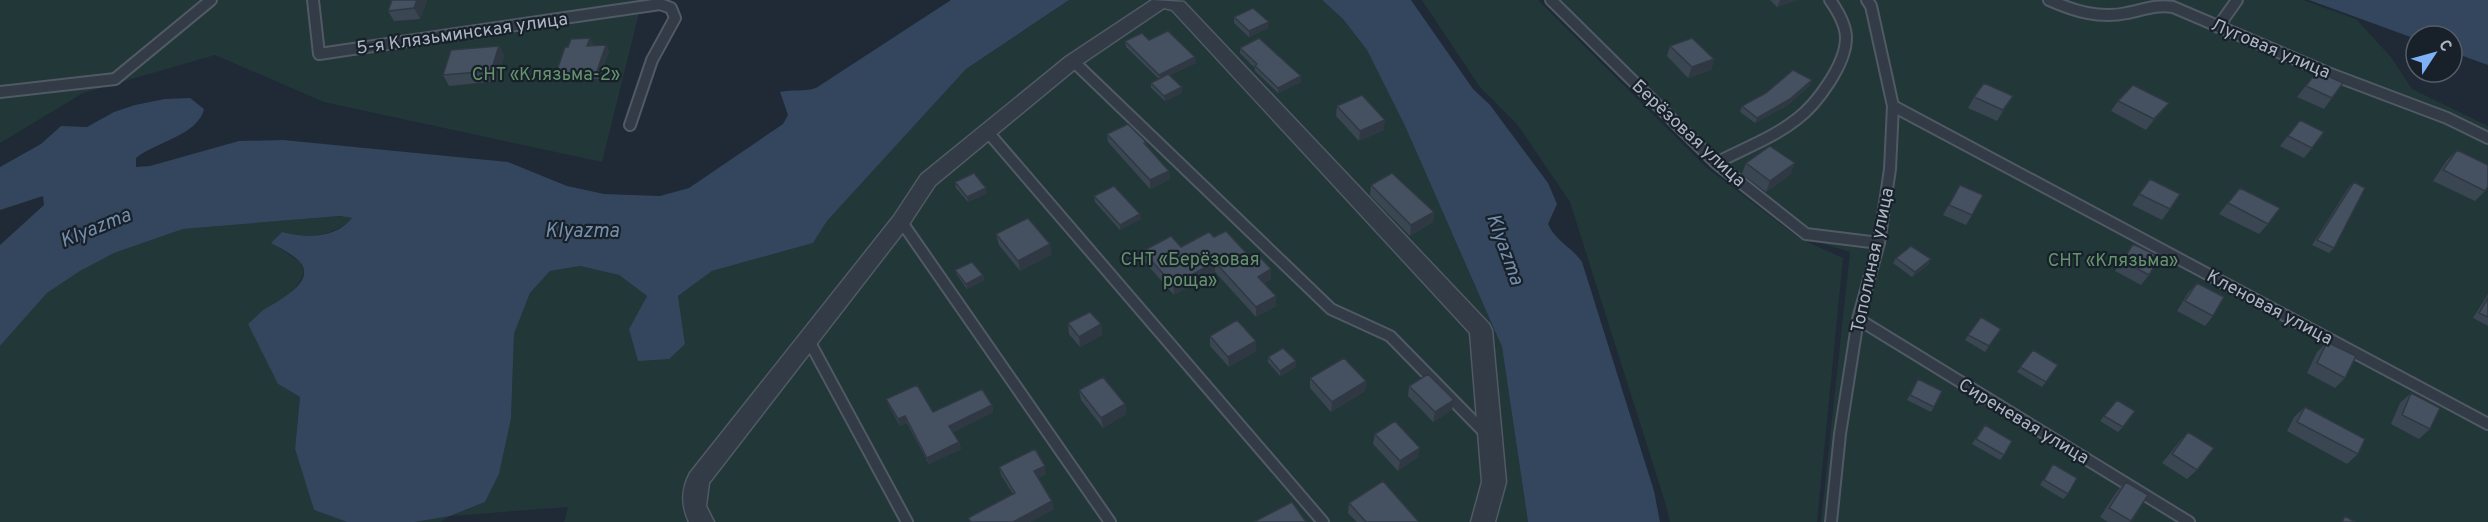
<svg xmlns="http://www.w3.org/2000/svg" width="2488" height="522" font-family="Overpass,sans-serif">
	<style>
		.green { fill: #223738 }
		.water { fill: #33465d }
		.lines { fill: none; stroke-linecap: round; stroke-linejoin: round }
		.service-casing { stroke: #505964; stroke-width: 14 }
		.minor-casing { stroke: #505964; stroke-width: 3 }
		.service { stroke: #333b46; stroke-width: 10 }
		.minor { fill: #333b46; fill-rule: evenodd }
		.wall { fill: #3b4653 }
		.shaded-wall { fill: #303943 }
		.building { fill: #455160; stroke: #303943; stroke-width: 1.5 }
		.labels { text-anchor: middle; stroke-width: 4.5; stroke-linejoin: round; paint-order: stroke }
		.street-label { font-size: 18px; fill: #adb6c3; stroke: #18202a }
		.park-label { font-size: 18px; fill: #65936e; stroke: #18202a }
		.water-label { font-size: 20px; font-style: italic; fill: #748eac; stroke: #18202a }
	</style>
	<rect width="100%" height="100%" fill="#1f2a36"/>
	<path class="green" d="M0,0H648L639,13L602,162L324,102L215,55L83,93L0,143Z
		M1069,0H1322L1343,19L1367,50L1405,126L1502,347L1528,522H564L568,507L450,516L440,522H415L450,516L485,502L499,474L511,419L514,334L530,293L550,271L580,266L619,275L647,296L629,329L685,344L678,296L712,271L813,243L827,221L966,69Z
		M1422,0H1538L1706,167L1799,238L1843,258L1817,522H1670L1665,502L1570,202L1517,124L1480,87Z
		M1545,0H2303L2356,19L2391,57L2412,89L2488,126V522H1821L1850,252L1805,238L1713,166Z
		M340,216L353,218C331,238 310,238 282,232L272,243L300,262L304,271C298,293 279,301 260,313L278,384L300,397L295,449L314,510L347,522H0V346L47,293L80,271L114,253L183,229Z"/>
	<path class="water" d="M951,0H1069L966,69L827,221L813,243L712,271L678,296L685,344L669,359L638,361L629,329L647,296L619,275L580,266L550,271L530,293L514,334L511,419L499,474L485,502L450,516L415,522H347L314,510L295,449L300,397L278,384L248,324C253,320 257,315 262,311C275,302 319,282 299,261C292,254 280,248 271,243L282,232C307,238 335,239 352,218L340,216L183,229L114,253L80,271L47,293L0,346V245L44,205L43,196L0,210V167L41,144L61,126L87,127L114,112L135,105L165,99L190,98L204,109C198,135 156,142 136,158V167L150,166L239,141L283,140L508,162L567,186L604,194L660,196L689,188L783,124L788,115L780,92C793,89 803,92 816,88Z
		M1322,0H1411L1473,89L1490,105L1548,183L1557,204L1548,224C1555,241 1572,247 1582,262L1654,491L1660,522H1528L1502,347L1405,126L1367,50L1343,19Z
		M2309,0H2488V65L2452,52V36H2416V39Z"/>
	<g class="lines">
		<g class="service-casing">
			<path id="service" d="M313,0L319,54L660,4L671,8L675,18L652,60L630,125
				M1551,0L1716,163L1806,234L1879,243
				M2049,0C2074,11 2099,19 2127,13C2143,10 2156,4 2173,7L2328,73L2447,118L2488,138
				M2218,27L2237,0
				M1073,61L1331,309L1390,336L1487,435
				M0,92L115,79L211,0
				M1893,106L2488,424
				M987,131L1323,522
				M1716,163C1743,149 1773,138 1797,119C1817,104 1846,64 1846,38C1846,25 1837,10 1830,0
				M901,221L1110,522
				M1858,319L2189,522
				M808,339L907,522
				M1831,522L1840,434L1858,319L1879,243L1890,169L1893,106L1871,6L1867,0"/>
		</g>
		<g class="minor-casing">
			<path id="minor" d="M1152,0L1184,2L1489,324L1492,330L1506,482L1495,522H1471L1482,482L1470,333L1172,10L1164,8L1080,65L935,185L908,226L709,483L706,506L714,522H689C681,505 681,490 690,473L894,216L921,175L1066,57Z"/>
		</g>
		<use href="#service" class="service"/>
		<use href="#minor" class="minor"/>
	</g>
	<path class="wall" d="M392,0H427L420,19L394,21L388,11Z
		M1770,0H1797L1777,7Z
		M1234,17L1268,28L1249,37L1234,23Z
		M1149,40L1196,63L1170,75L1182,87V93L1165,101L1151,88V83L1159,79L1126,47L1125,41Z
		M593,44L592,46L606,45L609,51L599,79L558,81L555,76Z
		M499,46L504,56L497,81L449,86L443,75Z
		M1670,46L1714,59L1711,70L1688,78L1667,56Z
		M1240,48L1301,76V82L1278,93L1255,71V68L1240,53Z
		M2317,71L2332,98L2324,109L2297,97Z
		M1812,80L1809,86L1788,105L1755,123L1740,112L1742,106Z
		M1974,97L2007,106L1997,121L1968,108Z
		M2118,101L2169,103L2161,113L2146,130L2111,111Z
		M1337,106L1384,130L1359,141L1336,116Z
		M2300,120L2312,148L2304,158L2280,146Z
		M1107,134L1146,142V145L1169,171L1170,179L1150,189L1108,142Z
		M2457,150L2485,191L2475,201L2433,181L2447,160Z
		M1746,163L1791,174L1766,192L1742,174Z
		M2150,179L2170,209L2162,220L2132,205Z
		M955,182L987,193L968,202L956,188Z
		M2354,182L2334,248L2329,253L2312,245L2349,187Z
		M1371,185L1434,212L1433,222L1410,236L1370,195Z
		M1960,185L1972,215L1966,225L1943,215Z
		M2240,188L2268,224L2259,234L2219,214Z
		M1094,196L1141,219L1120,230L1095,202Z
		M996,234L1052,254L1020,271L999,245Z
		M1214,237L1271,269V279L1264,283L1276,306L1256,317L1215,272L1174,295L1144,261L1143,251L1181,247Z
		M2133,244L2149,275L2141,285L2115,271Z
		M1896,258L1931,259L1928,265L1912,277L1893,263Z
		M955,270L983,275L984,280L967,289L957,275Z
		M2197,283L2213,316L2205,326L2177,311L2188,293Z
		M2488,294V326L2473,318Z
		M1981,317L2001,329L1985,352L1965,340Z
		M1068,323L1101,324L1102,335L1080,347L1069,334Z
		M1210,336L1256,351L1229,367L1210,346Z
		M2327,342L2345,378L2335,388L2307,373L2317,352Z
		M2033,350L2058,365L2042,387L2017,372Z
		M1268,357L1296,367L1280,376L1268,362Z
		M1310,378L1366,381L1365,391L1331,412L1310,388Z
		M1918,379L1934,407L1931,412L1907,400Z
		M1409,386L1452,410L1433,422L1408,396Z
		M1079,390L1125,404L1126,414L1103,428L1081,400Z
		M2411,393L2430,429L2419,439L2391,424L2400,403Z
		M886,399L933,412L992,405L993,412L953,432L959,442L961,449L929,464L907,423L900,426L889,406Z
		M2117,400L2123,427L2118,432L2100,421Z
		M2305,407L2358,454L2347,464L2287,431L2294,417Z
		M1981,430L2004,455L2000,460L1972,444Z
		M2188,432L2197,470L2187,479L2162,463L2179,442Z
		M1375,434L1418,457L1398,471L1373,444Z
		M2053,464L2068,494L2063,499L2040,485Z
		M999,467L1046,474L1038,478L1054,509L1030,522H970L968,518L1013,494L1001,475Z
		M2126,482L2148,495L2130,522H2108L2100,517L2117,491Z
		M1349,503L1419,522H1357L1348,513Z"/>
	<path class="shaded-wall" d="M417,0H427L420,19L414,8Z
		M1780,0H1797L1777,7Z
		M1269,22L1268,28L1249,37V31Z
		M590,38L593,44L590,52L587,46Z
		M606,45L609,51L599,79L596,74Z
		M499,46L504,56L497,81L491,71Z
		M1195,57L1196,63L1160,80L1159,75Z
		M1714,59L1711,70L1688,78L1692,67Z
		M1301,76V82L1278,93V88Z
		M1812,80L1809,86L1788,105L1755,123L1757,118Z
		M1182,87V93L1165,101L1164,96Z
		M2013,96L2007,106L1997,121L2003,110Z
		M2169,103L2161,113L2146,130L2154,119Z
		M1385,120L1384,130L1359,141L1360,131Z
		M1795,163L1791,174L1766,192L1770,181Z
		M1169,171L1170,179L1150,189V180Z
		M986,188L987,193L968,202L967,197Z
		M1434,212L1433,222L1410,236L1411,225Z
		M1140,214L1141,219L1120,230V225Z
		M1050,244L1052,254L1020,271L1018,261Z
		M1931,259L1928,265L1912,277L1915,272Z
		M1215,262V272L1174,295L1173,285Z
		M1271,269V279L1258,287V277Z
		M983,275L984,280L967,289L966,284Z
		M1276,296V306L1256,317V307Z
		M1101,324L1102,335L1080,347L1079,337Z
		M1256,341V351L1229,367L1228,357Z
		M1296,361V367L1280,376V371Z
		M1366,381L1365,391L1331,412L1332,402Z
		M1454,400L1452,410L1433,422L1435,412Z
		M1125,404L1126,414L1103,428L1101,418Z
		M992,405L993,412L951,433L949,426Z
		M905,416L907,423L900,426L898,419Z
		M959,442L961,449L929,464L927,458Z
		M1420,448L1418,457L1398,471L1400,461Z
		M1045,466L1046,474L1036,479L1034,471Z
		M1052,501L1054,509L1030,522H1013Z"/>
	<path class="building" d="M392,0H417L414,8L388,11Z
		M1253,8L1269,22L1249,31L1234,17Z
		M1168,31L1195,57L1159,75L1125,41L1142,33L1149,40Z
		M590,38L587,46L606,45L596,74L555,76L565,47H568L571,39Z
		M1259,38L1301,76L1278,88L1255,66L1257,64L1240,48Z
		M1692,38L1714,59L1692,67L1670,46Z
		M499,46L491,71L443,75L451,50Z
		M1793,70L1812,80L1790,99L1757,118L1742,106L1766,93Z
		M2317,71L2343,83L2332,98L2306,86Z
		M1168,74L1182,87L1164,96L1151,83Z
		M1984,83L2013,96L2003,110L1974,97Z
		M2133,85L2169,103L2154,119L2118,101Z
		M1362,95L1385,120L1360,131L1337,106Z
		M2300,120L2324,132L2312,148L2288,136Z
		M1128,124L1146,142L1144,143L1169,171L1150,180L1107,134Z
		M1770,146L1795,163L1770,181L1746,163Z
		M2457,150L2488,165V187L2485,191L2443,170Z
		M974,173L986,188L967,197L955,182Z
		M1392,173L1434,212L1411,225L1371,185Z
		M2150,179L2180,194L2170,209L2139,194Z
		M2354,182L2365,188L2334,248L2317,240Z
		M1960,185L1983,195L1972,215L1949,205Z
		M1114,186L1140,214L1120,225L1094,196Z
		M2240,188L2280,208L2268,224L2228,203Z
		M1028,218L1050,244L1018,261L996,234Z
		M1226,231L1251,258L1257,254L1271,269L1258,277L1276,296L1256,307L1215,262L1173,285L1143,251L1171,236L1181,247L1209,232L1214,237Z
		M2133,244L2160,257L2149,275L2123,261Z
		M1911,246L1931,259L1915,272L1896,258Z
		M972,262L983,275L966,284L955,270Z
		M2197,283L2224,297L2213,316L2185,301Z
		M2488,298V317L2479,313Z
		M1090,312L1101,324L1079,337L1068,323Z
		M1981,317L2001,329L1989,346L1968,335Z
		M1237,320L1256,341L1228,357L1210,336Z
		M2327,342L2356,356L2345,378L2317,363Z
		M1283,348L1296,361L1280,371L1268,357Z
		M2033,350L2058,365L2046,382L2020,367Z
		M1344,358L1366,381L1332,402L1310,378Z
		M1428,374L1454,400L1435,412L1409,386Z
		M1103,377L1125,404L1101,418L1079,390Z
		M1918,379L1942,391L1934,407L1910,395Z
		M917,385L933,412L982,389L992,405L949,426L959,442L927,458L905,416L898,419L886,399Z
		M2411,393L2440,408L2430,429L2402,415Z
		M2117,400L2135,411L2123,427L2104,416Z
		M2305,407L2365,439L2358,454L2297,422Z
		M1395,421L1420,448L1400,461L1375,434Z
		M1985,425L2012,441L2004,455L1976,439Z
		M2188,432L2214,448L2197,470L2172,454Z
		M1035,449L1045,466L1034,471L1052,501L1013,522H971L968,518L1015,493L999,467Z
		M2053,464L2077,478L2068,494L2044,480Z
		M1383,481L1419,522H1366L1349,503Z
		M2126,482L2148,495L2131,521L2109,508Z
		M1292,502L1306,522H1254Z
		M2345,516L2355,522H2342Z"/>
	<g class="labels">
		<g class="street-label">
			<text transform="translate(462 33) rotate(-8)" y="6">5-я Клязьминская улица</text>
			<text transform="translate(2271 48) rotate(23)" y="6">Луговая улица</text>
			<text transform="translate(1689 133) rotate(43)" y="6">Берёзовая улица</text>
			<text transform="translate(1872 260) rotate(-78)" y="6">Тополиная улица</text>
			<text transform="translate(2270 307) rotate(28)" y="6">Кленовая улица</text>
			<text transform="translate(2024 421) rotate(31)" y="6">Сиреневая улица</text>
		</g>
		<g class="park-label">
			<text x="546" y="80">СНТ «Клязьма-2»</text>
			<text x="1190" y="265">СНТ «Берёзовая<tspan x="1190" dy="21">роща»</tspan></text>
			<text x="2113" y="266">СНТ «Клязьма»</text>
		</g>
		<g class="water-label">
			<text transform="translate(95 227) rotate(-22)" y="7">Klyazma</text>
			<text x="582" y="237">Klyazma</text>
			<text transform="translate(1506 249) rotate(70)" y="7">Klyazma</text>
		</g>
	</g>
	<g transform="translate(2434 54) rotate(54)"><circle r="28" fill="#18202a" stroke="#545c67" stroke-width="1.5"/>
	<path d="M0-4.5L10 22L0 15L-10 22Z" fill="#7fb1f6"/>
	<text y="-9" font-size="16" font-weight="bold" text-anchor="middle" fill="#adb6c3">С</text>
	</g>
</svg>
